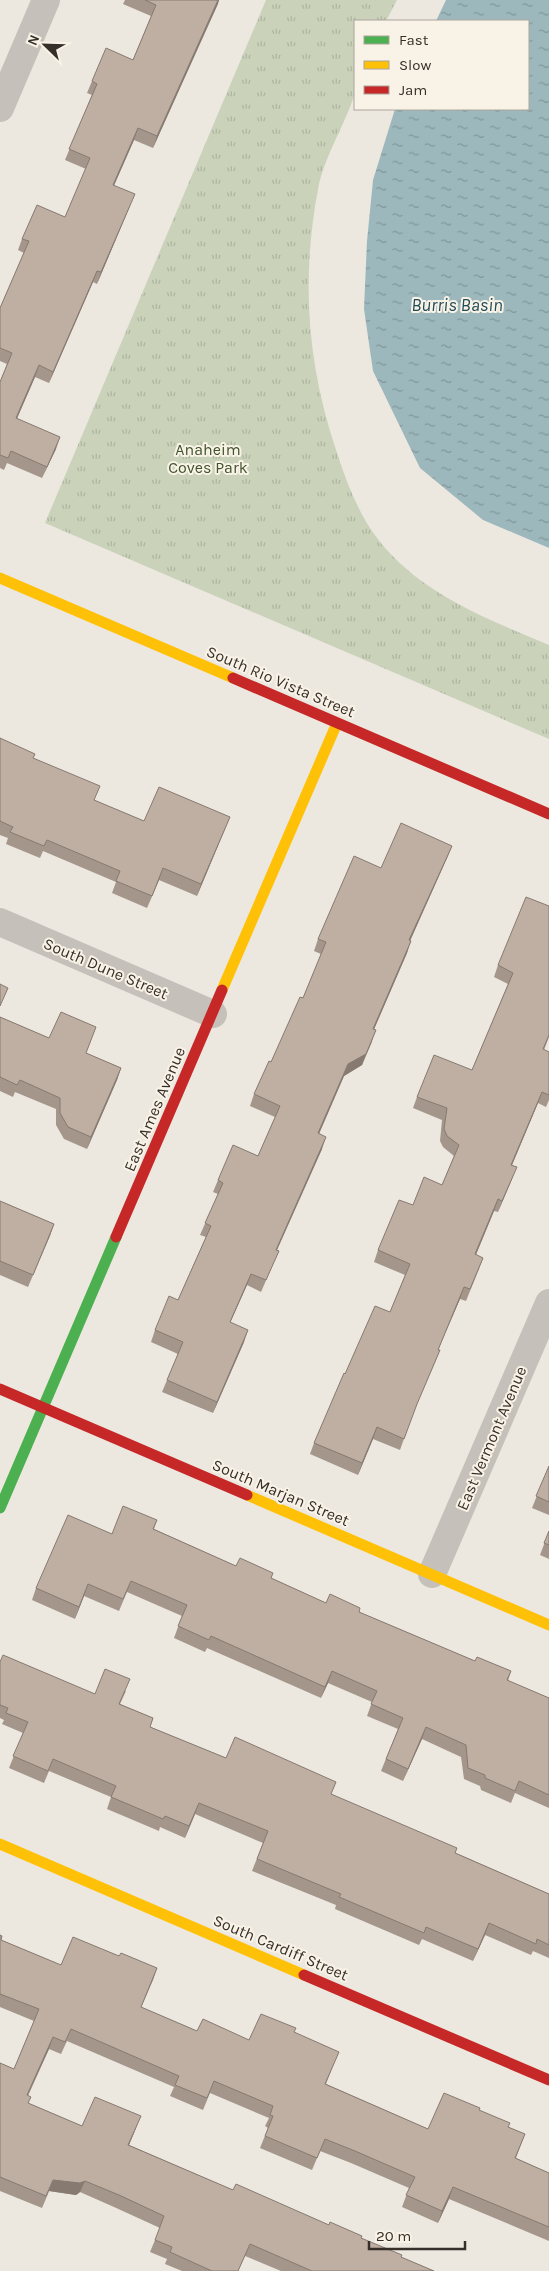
<svg xmlns="http://www.w3.org/2000/svg" width="549" height="2271" font-family="Karla,sans-serif">
	<style>
		.park { fill: url(#park-tufts) }
		.water { fill: url(#water-ripples) }
		.lines { fill: none; stroke-linecap: round; stroke-linejoin: round }
		.street { stroke: #c5c0b9; stroke-width: 28 }
		.fast { stroke: #4caf50; stroke-width: 11 }
		.slow { stroke: #ffc107; stroke-width: 11 }
		.jam { stroke: #c62828; stroke-width: 11 }
		.wall { fill: #a4968b }
		.shaded-wall { fill: #867a71 }
		.building { fill: #bfafa2; stroke: #867a71 }
		.labels { text-anchor: middle; stroke-width: 4; stroke-linejoin: round; paint-order: stroke }
		.park-label { font-size: 16px; fill: #3f532c; stroke: #f9f3e7 }
		.street-label { font-size: 16px; fill: #362e28; stroke: #f9f3e7 }
		.water-label { font-size: 18px; font-style: italic; fill: #1e4a56; stroke: #f9f3e7 }
	</style>
	<defs>
		<pattern id="park-tufts" width="24" height="20" patternUnits="userSpaceOnUse" patternTransform="scale(1.25)"><rect width="24" height="20" fill="#cad2ba"/><path d="M3 7l-1-3M5 7V3M7 7l1-3M15 17l-1-3M17 17v-4M19 17l1-3" fill="none" stroke="#aeb5a0"/></pattern>
		<pattern id="water-ripples" width="26" height="14" patternUnits="userSpaceOnUse" patternTransform="scale(1.25)"><rect width="26" height="14" fill="#9db8bc"/><path d="M2 4q2-2 4 0t4 0M15 11q2-2 4 0t4 0" fill="none" stroke="#819699"/></pattern>
	</defs>
	<rect width="100%" height="100%" fill="#ece8e0"/>
	<path class="park" d="M266,0H397L386,21H355C355,38 359,79 355,93C345,125 324,157 318,189C301,280 307,365 337,453C348,487 362,523 387,550C429,597 492,621 549,645V739L45,523Z"/>
	<path class="water" d="M446,0H549V548L483,520L420,468L373,371L364,309L367,241L373,180L395,109H528V21H436Z"/>
	<g class="lines">
		<path class="street" d="M0,108L46,0
			M0,922L213,1014
			M432,1574L549,1303"/>
		<path class="fast" d="M0,1508L116,1237"/>
		<path class="slow" d="M0,578L233,678
			M222,990L337,723
			M247,1495L549,1625
			M0,1844L304,1975"/>
		<path class="jam" d="M233,678L549,814
			M116,1237L222,990
			M0,1389L247,1495
			M304,1975L549,2080"/>
	</g>
	<path class="wall" d="M125,0H219L153,148L134,140L114,185L130,206L97,284L93,282L49,383L35,377L17,418L56,449L42,478L7,463L4,470L0,468V382L7,364L0,361V308L24,253L18,250L22,239L65,217L86,169L65,160L92,95L87,93L92,81L133,60L151,16L123,4Z
		M0,738L33,758L94,800L144,821L225,829L197,896L159,880L147,908L112,893L116,882L43,851L40,858L6,844L8,838L0,835Z
		M452,846L447,858L410,941L407,953L374,1029L372,1042L362,1065L344,1076L319,1134L322,1149L277,1250L279,1251L274,1262L261,1292L247,1285L230,1323L244,1342L213,1413L162,1392L178,1354L151,1342L155,1330L178,1300L206,1237L200,1235L218,1194L213,1192L218,1180L258,1156L275,1117L250,1106L254,1094L271,1062L303,998L321,954L314,951L318,939L381,868Z
		M549,906V1037L544,1050L549,1052V1100L546,1107L538,1103L512,1165V1179L498,1212L494,1211L476,1255L483,1258L479,1269L466,1301L460,1299L438,1350H440L435,1362L412,1416L400,1450L373,1439L358,1475L310,1454L314,1443L345,1374L390,1312L405,1275L374,1262L378,1250L413,1205L442,1185L454,1156L443,1147L440,1141L442,1120L413,1108L417,1097L472,1070L508,984L494,977L498,965Z
		M0,1017L49,1038L96,1027L86,1053L121,1068L117,1080L87,1149L64,1139L56,1125V1109L15,1092L13,1097L0,1091Z
		M0,1201L54,1224L28,1287L0,1275Z
		M549,1466V1515L532,1508Z
		M157,1520L154,1529L236,1566L271,1578L326,1603L359,1612L475,1661L511,1671L508,1681L549,1698V1808L515,1793L511,1803L481,1790L480,1786L464,1779L461,1757L422,1739L403,1781L381,1771L398,1729L367,1716L372,1702L328,1683L321,1698L207,1648L205,1652L174,1638L182,1616L127,1592L119,1611L84,1596L75,1619L32,1600L36,1588L112,1534Z
		M549,1531V1559L540,1555Z
		M0,1662L95,1694L126,1691L120,1704L153,1718L150,1727L226,1758L331,1794L456,1853L549,1894V1958L533,1951L531,1955L485,1935L473,1961L422,1939L419,1945L335,1909L336,1905L252,1871L263,1843L195,1814L185,1838L160,1827L159,1831L107,1809L111,1797L49,1771L44,1783L9,1768L23,1733L2,1724L4,1720L0,1718Z
		M0,1935L1,1940L61,1965L119,1956L157,1968L141,2007L197,2031L249,2040L294,2032L334,2063L326,2084L428,2129L479,2110L508,2127L525,2134L516,2158L549,2173V2241L449,2199L438,2223L402,2207L409,2188L351,2163L320,2151L312,2170L260,2148L268,2128L265,2126L269,2118L210,2093L203,2110L170,2096L174,2087L67,2041L61,2054L49,2049L28,2096V2103L82,2126L136,2128L129,2145L233,2190L361,2238L401,2257L434,2271H281L245,2256L238,2271H182L165,2264L167,2259L150,2252L160,2228L114,2207L80,2192L76,2195L49,2191L42,2208L0,2191V2063L14,2069L34,2021L0,2007Z"/>
	<path class="shaded-wall" d="M218,0H219L218,4L153,148L157,136Z
		M138,128L134,140L109,197L113,185Z
		M135,194L130,206L97,284L101,272Z
		M97,271L93,282L49,383L53,372Z
		M39,365L35,377L12,430L16,418Z
		M60,437L56,449L42,478L47,467Z
		M230,817L225,829L197,896L201,884Z
		M452,846L447,858L405,952L409,940Z
		M163,868L159,880L147,908L152,896Z
		M411,941L407,953L369,1041L373,1029Z
		M376,1030L362,1065L344,1076L314,1145L318,1133L348,1064Z
		M121,1068L117,1080L87,1149L91,1137Z
		M542,1092L538,1103L507,1177L511,1165Z
		M326,1137L322,1149L272,1261L276,1250Z
		M517,1167L512,1179L498,1212L502,1201Z
		M498,1199L494,1211L471,1266L475,1254Z
		M54,1224L50,1236L28,1287L33,1275Z
		M251,1274L247,1285L225,1334L230,1322Z
		M464,1287L460,1299L433,1361L438,1350Z
		M248,1330L244,1342L213,1413L217,1402Z
		M377,1427L373,1439L358,1475L362,1463Z
		M88,1584L84,1596L75,1619L79,1607Z
		M332,1671L328,1683L321,1698L325,1687Z
		M426,1727L422,1739L403,1781L408,1769Z
		M199,1803L195,1814L185,1838L189,1826Z
		M489,1923L485,1935L473,1961L478,1949Z
		M157,1968L153,1980L136,2019L141,2007Z
		M53,2037L49,2049L22,2107L27,2095Z
		M141,2116L136,2128L124,2157L128,2145Z
		M53,2180L85,2181L80,2192L76,2195L49,2191L42,2208Z
		M453,2187L449,2199L438,2223L442,2211Z"/>
	<path class="building" d="M145,0H218L157,136L138,128L113,185L135,194L101,272L97,271L53,372L39,365L16,418L60,437L47,467L11,451L8,458L0,455V382L12,353L0,348V308L29,241L22,239L37,205L65,217L90,158L69,149L97,84L92,81L106,48L133,60L156,5Z
		M0,738L35,754L33,758L100,786L94,800L144,821L159,787L230,817L201,884L163,868L152,896L116,881L120,871L47,840L44,846L10,832L13,827L0,821Z
		M401,823L452,846L409,940L411,941L373,1029L376,1030L366,1054L348,1064L318,1133L326,1137L276,1250L279,1251L266,1280L251,1274L230,1322L248,1330L217,1402L167,1380L183,1342L155,1330L169,1296L178,1300L211,1226L205,1223L223,1183L218,1180L233,1145L258,1156L280,1106L254,1094L269,1061L271,1062L300,997L303,998L326,942L318,939L354,856L381,868Z
		M526,897L549,906V1035L543,1049L549,1052V1095L542,1092L511,1165L517,1167L502,1201L498,1199L475,1254L483,1258L470,1289L464,1287L438,1350H440L417,1404L404,1439L377,1427L362,1463L314,1443L344,1373L345,1374L375,1306L390,1312L410,1264L378,1250L399,1200L413,1205L424,1177L442,1185L459,1145L447,1136L444,1129L447,1108L417,1097L434,1055L472,1070L513,973L498,965Z
		M0,984L8,988L0,1006Z
		M61,1012L96,1027L86,1053L121,1068L91,1137L68,1127L60,1113V1098L20,1080L17,1085L0,1077V1017L49,1038Z
		M0,1201L54,1224L33,1275L0,1261Z
		M549,1466V1502L536,1496Z
		M123,1506L157,1520L153,1529L236,1566L240,1558L273,1573L271,1578L326,1603L330,1594L360,1608L359,1612L475,1661L477,1657L511,1671L507,1680L549,1698V1795L519,1781L515,1791L485,1778V1775L468,1768L466,1745L426,1727L408,1769L386,1759L403,1718L371,1704L377,1691L332,1671L325,1687L211,1636L209,1640L178,1626L187,1605L131,1581L123,1599L88,1584L79,1607L36,1588L68,1515L112,1534Z
		M549,1531V1545L544,1543Z
		M3,1655L95,1694L105,1669L130,1679L119,1704L153,1718L150,1727L226,1758L235,1737L336,1782L331,1794L457,1848L455,1853L549,1894V1945L537,1939L536,1944L489,1923L478,1949L426,1927L424,1933L339,1897L341,1894L257,1859L268,1831L199,1803L189,1826L165,1816L163,1819L111,1797L116,1786L53,1759L48,1771L13,1756L28,1722L6,1713L8,1708L0,1705V1662Z
		M0,1935L2,1936L1,1940L61,1965L73,1937L119,1956L121,1953L157,1968L141,2007L197,2031L203,2019L249,2040L261,2014L296,2028L294,2032L339,2052L325,2084L428,2129L444,2093L480,2108L479,2110L510,2123L508,2127L525,2134L515,2158L549,2173V2227L453,2187L442,2211L406,2195L415,2177L355,2151L325,2139L317,2158L265,2136L273,2116L270,2115L273,2106L214,2081L207,2098L175,2085L179,2076L71,2029L65,2042L53,2037L27,2095L31,2097L28,2103L82,2126L95,2097L141,2116L128,2145L233,2190L236,2184L329,2225L330,2222L362,2236L361,2238L402,2255L401,2257L434,2271H312L250,2244L238,2271H212L170,2252L172,2247L155,2240L164,2216L119,2195L85,2181L80,2183L53,2180L46,2196L0,2177V2063L14,2069L39,2009L0,1994Z"/>
	<g class="labels">
		<g class="park-label">
			<text x="208" y="455">Anaheim<tspan x="208" dy="18">Coves Park</tspan></text>
		</g>
		<g class="street-label">
			<text transform="translate(281 681) rotate(23)" y="6">South Rio Vista Street</text>
			<text transform="translate(106 968) rotate(23)" y="6">South Dune Street</text>
			<text transform="translate(154 1109) rotate(-67)" y="6">East Ames Avenue</text>
			<text transform="translate(491 1438) rotate(-67)" y="6">East Vermont Avenue</text>
			<text transform="translate(281 1492) rotate(23)" y="6">South Marjan Street</text>
			<text transform="translate(281 1947) rotate(23)" y="6">South Cardiff Street</text>
		</g>
		<g class="water-label">
			<text x="457" y="311">Burris Basin</text>
		</g>
	</g>
	<rect x="354" y="20" width="175" height="90" fill="#f9f3e7" stroke="#aba49b"/>
	<rect x="364" y="36" width="25" height="8" fill="#4caf50" stroke="#aba49b"/>
	<text x="399" y="45" font-size="15" fill="#362e28">Fast</text>
	<rect x="364" y="61" width="25" height="8" fill="#ffc107" stroke="#aba49b"/>
	<text x="399" y="70" font-size="15" fill="#362e28">Slow</text>
	<rect x="364" y="86" width="25" height="8" fill="#c62828" stroke="#aba49b"/>
	<text x="399" y="95" font-size="15" fill="#362e28">Jam</text>
	<g transform="translate(45 45) rotate(293)" stroke="#f9f3e7" stroke-width="4" paint-order="stroke">
	<path d="M0-4L9 19L0 12L-9 19Z" fill="#362e28"/>
	<text y="-8" font-size="14" font-weight="bold" text-anchor="middle" fill="#362e28">N</text>
	</g>
	<path d="M369 2241v8h96v-8" fill="none" stroke="#362e28" stroke-width="2.5"/>
	<text x="376" y="2241" font-size="15" fill="#362e28" stroke="#f9f3e7" stroke-width="4" paint-order="stroke">20 m</text>
</svg>
